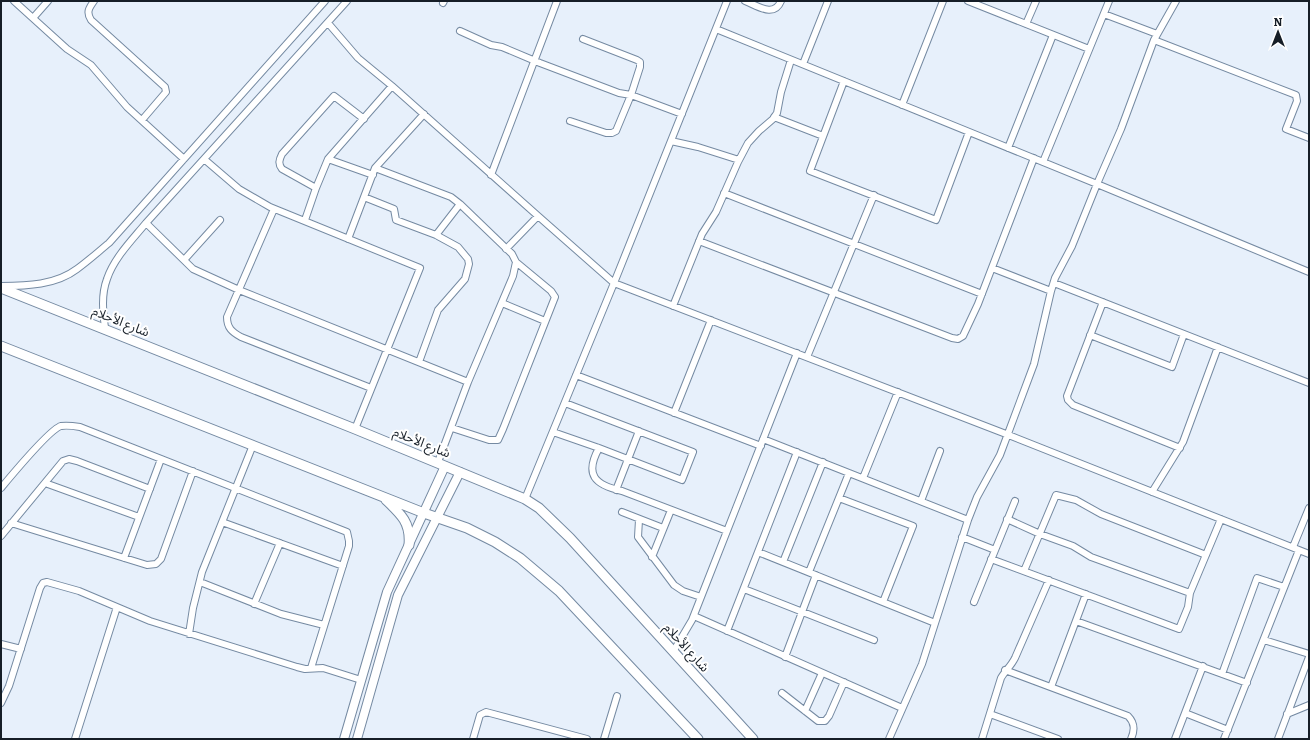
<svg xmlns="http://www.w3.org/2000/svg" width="1310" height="740" font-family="Bitter,'Noto Sans Arabic',serif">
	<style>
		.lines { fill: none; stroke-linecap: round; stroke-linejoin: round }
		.street-casing { stroke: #758aa2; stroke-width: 8 }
		.secondary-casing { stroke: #758aa2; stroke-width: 10 }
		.primary-casing { stroke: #758aa2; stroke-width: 11 }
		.street { stroke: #fff; stroke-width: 6 }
		.secondary { stroke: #fff; stroke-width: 8 }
		.primary { stroke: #fff; stroke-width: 9 }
		.labels { text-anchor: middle; stroke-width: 4; stroke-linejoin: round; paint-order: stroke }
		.street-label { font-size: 13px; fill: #161e27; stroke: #fff }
	</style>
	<rect width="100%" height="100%" fill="#e7f0fb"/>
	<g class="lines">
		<g class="street-casing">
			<path id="street" d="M14,1L67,49L91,65L127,107L184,159
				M94,1C89,8 86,12 91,20L165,87L166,92L142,120
				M745,1C758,6 774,18 781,1
				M968,1L1089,49
				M443,3L444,1
				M1104,14L1157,34
				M33,18L48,1
				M328,23L358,58L392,86L538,216L614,283L1006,434L1309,554
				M1026,24L1036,1
				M716,29L1097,184L1309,272
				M460,31L491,45L502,47L540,63L619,93L631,95L682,114
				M1154,40L1296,95L1297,101L1286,129L1309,138
				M803,64L828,1
				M844,81L810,171L936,220L969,132
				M902,105L943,1
				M774,117L823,136
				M570,121L606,133H612L616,131L631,95L640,67V62L637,60L583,39
				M671,141L698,147L739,160
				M1008,148L1053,35
				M204,159L239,189L270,207L420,268L355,429
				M328,159L373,175
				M1043,162L1109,1
				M375,168L451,197L460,204L512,254L516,262L513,276L468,382L438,462
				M491,175L557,1
				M316,188L282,169C278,164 279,160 282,154L334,96L364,119
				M724,193L982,294
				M364,197L394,209L396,220L436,235L458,247L468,259L469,264L465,279L438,310L419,362
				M274,209L227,317C227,328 232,332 241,337L371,388
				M305,220L316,188L328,159L392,86
				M146,223L193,269L239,290L468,382
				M436,235L460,204
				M348,239L375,168L424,114
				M699,241L952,338L958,339L963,336L978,304L1034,158
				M506,249L538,216
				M184,260L220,220
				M992,268L1051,291
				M1054,283L1309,383
				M1,286C27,286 56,285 77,269C88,261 98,252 109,243L325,1
				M1103,302L1067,396L1068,400L1073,405L1180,448
				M502,303L545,321
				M673,306L702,234L716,212L738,162L748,143L759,131L773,119L777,113L781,92L791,60
				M105,328C103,312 101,295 107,279C114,258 132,240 146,223L347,1
				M1090,335L1172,367L1184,334
				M807,357L874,195
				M576,375L761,446
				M674,413L711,320
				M452,428L489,440H498L503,429L555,297L551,291L516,262
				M553,432L599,448L682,480L693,452L565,403
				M763,439L968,520
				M599,448C584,475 595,485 622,491L727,531
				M863,478L898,392
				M45,483L139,517
				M1,488C11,476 50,429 61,426C67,425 74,426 80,427L347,532L349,541V546L311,668
				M616,490L639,431
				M1152,492L1183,442L1218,347
				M839,498L913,526L883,602
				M525,499L614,283L727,1
				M921,501L940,451
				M622,512L663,528
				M1007,519L1040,534L1073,546L1091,557L1190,593
				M639,520L638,537L674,585L683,591L701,597
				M222,522L343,566
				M11,523L147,565L156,564L161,559L193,471
				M1,536L63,461L69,459L77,461L150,489
				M962,537L995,550
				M1293,547L1309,508
				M758,552L935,623
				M652,557L671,510
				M124,558L161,459
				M991,559L1179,629L1188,607L1190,593L1221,519
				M783,562L823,462
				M1024,571L1056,495L1076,500L1101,514L1206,555
				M809,572L849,473
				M200,582L281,614L324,625
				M744,589L874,640
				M974,602L1015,501
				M254,604L280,543
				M694,616L902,708
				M1076,621L1247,683
				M727,631L797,452
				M189,634L193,608L202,572L253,445
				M1264,640L1309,654
				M1,644L21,649
				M673,652L692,620L797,353
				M785,657L816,575
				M1005,670L1128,716C1135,723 1135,730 1131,739
				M1222,674L1257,578L1284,587
				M1051,687L1086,594
				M782,693L818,721H825L829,716L844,682
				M1,703L9,686L40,588L43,583L47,582L79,591L150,621L297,667L305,669L323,668L361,680
				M805,711L822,673
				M1185,713L1228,730
				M990,714L1058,739
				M1287,714L1309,705
				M75,739L117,607
				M473,739L480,715L486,712L587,739
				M604,739L617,696
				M889,739L922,664L968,520L977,497L1000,455L1034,364L1051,291L1055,278L1072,246L1097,184L1121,129L1154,40L1176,1
				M982,739L1001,678C1005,671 1011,666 1015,658L1049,580
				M1175,739L1203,666
				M1224,739L1299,550
				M1278,739L1309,657"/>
		</g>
		<g class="secondary-casing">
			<path id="secondary" d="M344,739L387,592L445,466
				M357,739L398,595L460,472"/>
		</g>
		<g class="primary-casing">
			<path id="primary" d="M1,288L355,429L525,499L539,508L570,538L753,739
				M1,346L424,513L467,528L495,542L520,558L559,591L698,739
				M386,500C401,514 411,523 409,545"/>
		</g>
		<use href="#street" class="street"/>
		<use href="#secondary" class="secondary"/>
		<use href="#primary" class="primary"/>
	</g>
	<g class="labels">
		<g class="street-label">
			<text transform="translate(121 321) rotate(22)" y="5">شارع الأحلام</text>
			<text transform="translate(422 442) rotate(22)" y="5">شارع الأحلام</text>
			<text transform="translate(687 647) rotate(48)" y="5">شارع الأحلام</text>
		</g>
	</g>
	<rect width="1310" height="740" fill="none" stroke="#161e27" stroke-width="4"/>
	<g transform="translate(1278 32)" stroke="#ffffff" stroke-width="3" paint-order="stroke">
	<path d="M0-3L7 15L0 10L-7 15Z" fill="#161e27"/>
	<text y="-6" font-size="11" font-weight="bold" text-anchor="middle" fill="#161e27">N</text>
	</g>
</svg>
